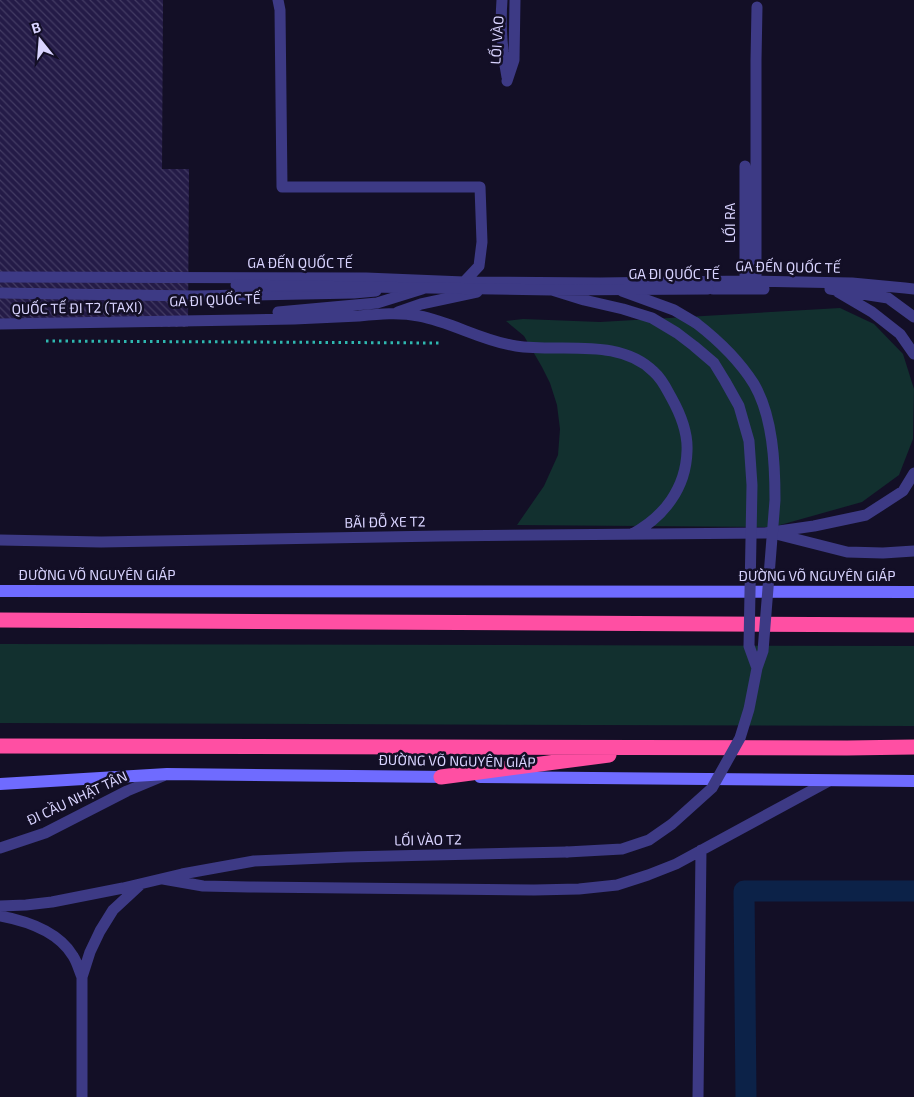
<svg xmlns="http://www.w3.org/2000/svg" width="914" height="1097" font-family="'Exo 2',sans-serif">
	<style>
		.green { fill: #12302f }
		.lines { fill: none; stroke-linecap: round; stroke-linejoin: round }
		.canal { stroke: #0c2248; stroke-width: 21 }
		.building { fill: url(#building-back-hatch) }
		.path { stroke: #2fb8b0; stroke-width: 3; stroke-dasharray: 2.5 4; stroke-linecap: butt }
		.lane { stroke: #3d3a85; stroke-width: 11 }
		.secondary { stroke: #6f6bff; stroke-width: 12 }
		.highway { stroke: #ff4fa3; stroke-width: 15 }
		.lane-bridge { stroke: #3d3a85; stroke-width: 11 }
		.labels { text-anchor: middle; stroke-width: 5; stroke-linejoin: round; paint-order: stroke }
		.street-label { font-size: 14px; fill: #d9d4ff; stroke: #130f26 }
	</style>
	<defs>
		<pattern id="building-back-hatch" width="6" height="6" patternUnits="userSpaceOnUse" patternTransform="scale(1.25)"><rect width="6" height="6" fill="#241b47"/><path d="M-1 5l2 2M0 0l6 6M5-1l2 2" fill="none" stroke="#433b63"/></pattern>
	</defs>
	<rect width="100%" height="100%" fill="#130f26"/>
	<path class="green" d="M840,308L874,324L903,354L914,389L913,439L899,475L862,502L773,527L517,525L544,486L558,455L560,429L557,405L550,383L542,367L524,336L506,321L523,319L600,322Z
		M0,644L914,646V726L0,723Z"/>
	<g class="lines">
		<path class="canal" d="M746,1097L744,891H914"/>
	</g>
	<path class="building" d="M0,0H163L162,169H189L188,327H0Z"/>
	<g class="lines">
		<path class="path" d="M46,341L440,343"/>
		<path class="lane" d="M278,0L280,10L282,187H480L482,242L479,266L464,282
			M502,0C500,26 502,51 507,77
			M507,81L514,60L515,0
			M0,277L366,278L464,282L600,283L745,281L852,283L905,288L914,289
			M745,281V166
			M756,281V60L757,7
			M713,289H764
			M830,289L888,298L914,317
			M622,291L674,310L696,323
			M838,292L872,312L900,334L914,354
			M0,293L195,296L354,293L376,291
			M278,312L377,303L422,289
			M398,312L421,304L477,292
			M0,324L294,319C316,318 337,317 359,316C379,314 399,312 419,316C452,322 482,341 516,346C561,353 619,337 654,372C662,379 666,388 671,397C680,413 688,432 687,451C686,488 664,517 632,534
			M776,534L847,552L883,553L914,551
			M0,540L101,542L440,536L765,533L814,526L866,515L903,491L914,473
			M0,848L45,833L127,791L163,776
			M163,879L203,886L249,887L534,890L579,889L617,885L648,875L676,864L829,781
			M0,906L26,905L52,902L123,888L182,874L254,861L347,857L567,852
			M0,916C27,921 58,931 73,956C77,962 79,970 82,977
			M82,1097V977L90,952L100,931L113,910L140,885
			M698,1097L701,850"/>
		<path class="secondary" d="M0,591L914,592
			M480,777L914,781
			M0,784L167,774L450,777"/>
		<path class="highway" d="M0,620L914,625
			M0,746L847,748L914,747
			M441,777L609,755"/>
		<path class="lane-bridge" d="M236,285L552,290L708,289
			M552,290L584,300L623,309L652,318L677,333L694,346L714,363L725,381L739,406L749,441L752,485L749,646L757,668
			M567,852L622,849L649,840L672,824L712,788L740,738L749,709L757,668L763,651L775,500C775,463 773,417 754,384C739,360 718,340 696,323"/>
	</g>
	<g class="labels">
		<g class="street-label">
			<text transform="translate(497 40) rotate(-86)" y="5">LỐI VÀO</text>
			<text transform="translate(730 223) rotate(-90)" y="5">LỐI RA</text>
			<text x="300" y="268">GA ĐẾN QUỐC TẾ</text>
			<text transform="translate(788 267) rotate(1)" y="5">GA ĐẾN QUỐC TẾ</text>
			<text x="674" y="279">GA ĐI QUỐC TẾ</text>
			<text transform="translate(215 300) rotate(-2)" y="5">GA ĐI QUỐC TẾ</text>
			<text transform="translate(77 308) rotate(-1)" y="5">QUỐC TẾ ĐI T2 (TAXI)</text>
			<text transform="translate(385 522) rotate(-1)" y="5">BÃI ĐỖ XE T2</text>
			<text x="97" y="580">ĐƯỜNG VÕ NGUYÊN GIÁP</text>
			<text x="817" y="581">ĐƯỜNG VÕ NGUYÊN GIÁP</text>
			<text transform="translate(457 761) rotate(1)" y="5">ĐƯỜNG VÕ NGUYÊN GIÁP</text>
			<text transform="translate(77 798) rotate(-25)" y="5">ĐI CẦU NHẬT TÂN</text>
			<text transform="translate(428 840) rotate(-1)" y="5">LỐI VÀO T2</text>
		</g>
	</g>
	<g transform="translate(40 40) rotate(343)" stroke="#130f26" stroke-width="4" paint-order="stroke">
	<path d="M0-4L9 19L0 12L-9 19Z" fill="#d9d4ff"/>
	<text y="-8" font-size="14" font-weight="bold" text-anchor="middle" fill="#d9d4ff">B</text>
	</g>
</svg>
